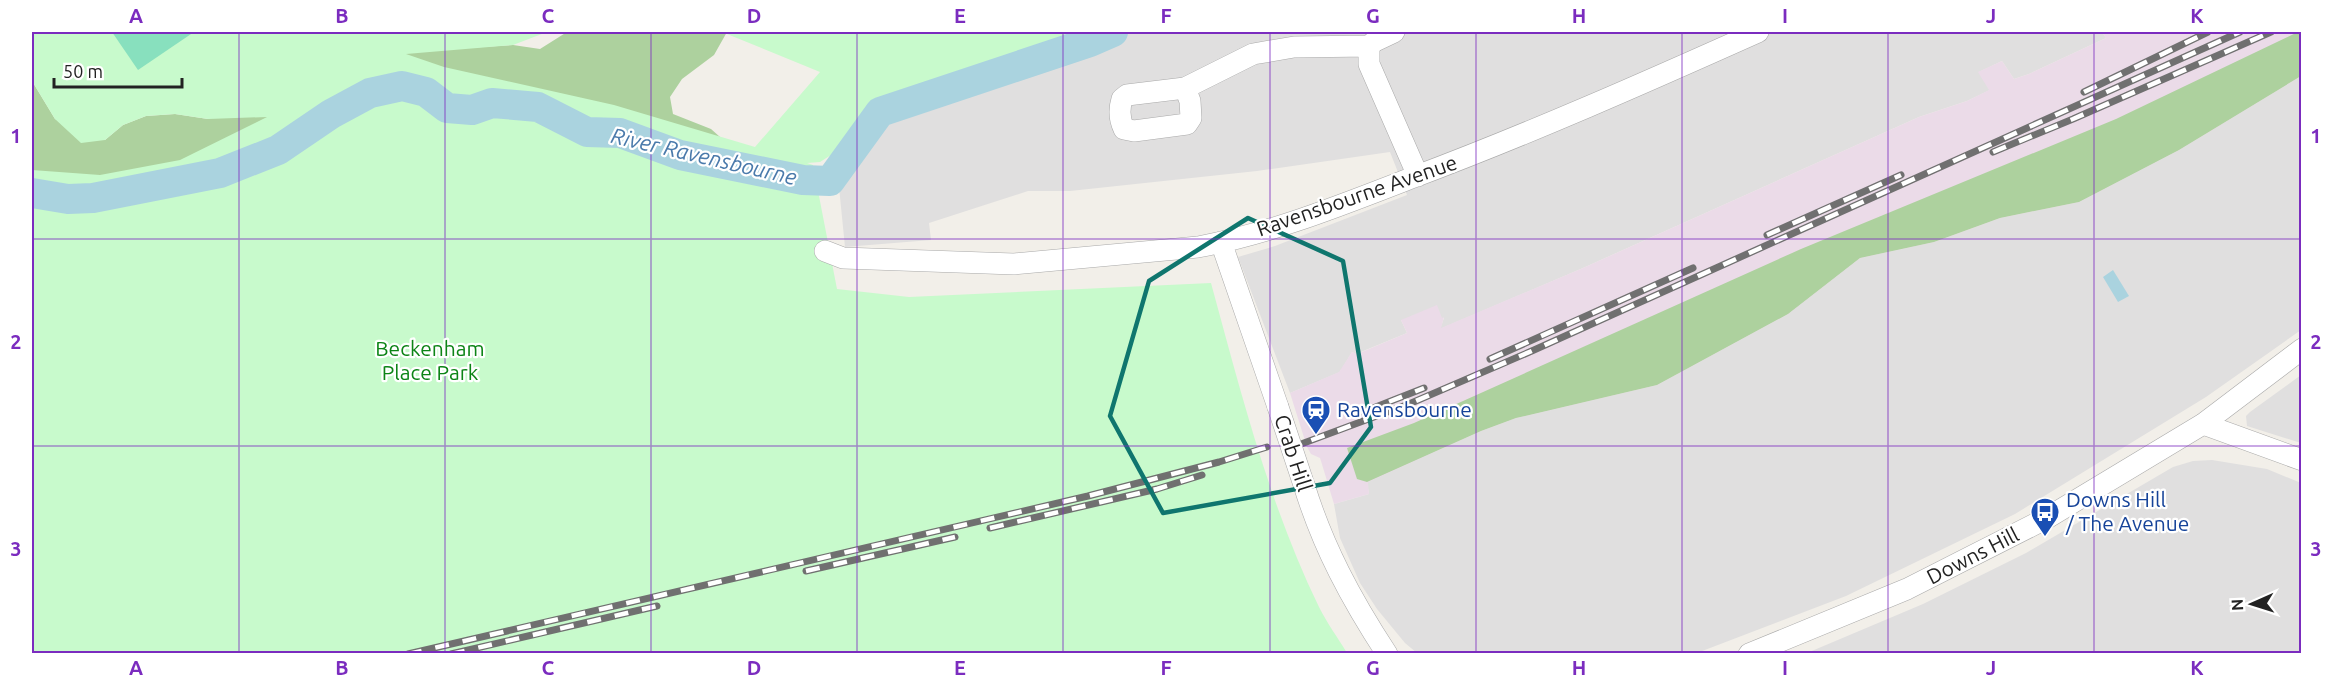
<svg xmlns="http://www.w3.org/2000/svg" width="2333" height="685" font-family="Ubuntu,sans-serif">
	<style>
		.residential { fill: #e0dfdf }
		.industrial { fill: #ebdbe8 }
		.forest { fill: #add19e }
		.park { fill: #c8facc }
		.pitch { fill: #88e0be }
		.water { fill: #aad3df }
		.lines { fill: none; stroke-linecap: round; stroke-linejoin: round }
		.river { stroke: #aad3df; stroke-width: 30 }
		.minor-casing { stroke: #a9a9a9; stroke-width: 22 }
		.minor { stroke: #fff; stroke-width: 21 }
		.rail-casing { stroke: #707070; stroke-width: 7 }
		.rail { stroke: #fff; stroke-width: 4.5; stroke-dasharray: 14; stroke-linecap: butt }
		.minor-bridge-casing { stroke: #a9a9a9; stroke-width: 22; stroke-linecap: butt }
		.minor-bridge { stroke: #fff; stroke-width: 21 }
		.marked { fill: none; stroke: #0f766e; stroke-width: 4.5; stroke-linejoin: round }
		.grid { fill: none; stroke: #7b2cbf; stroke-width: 1.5; stroke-opacity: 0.55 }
		.labels { text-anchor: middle; stroke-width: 4.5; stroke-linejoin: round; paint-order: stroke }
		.street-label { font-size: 21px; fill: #222; stroke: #fff }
		.park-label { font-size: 21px; fill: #0c8416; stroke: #fff }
		.transit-label { font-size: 21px; fill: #164399; stroke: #fff; text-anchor: start }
		.water-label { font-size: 22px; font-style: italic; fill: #4a7aab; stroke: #fff }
		.neatline { fill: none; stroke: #7b2cbf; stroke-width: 2 }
		.grid-label { font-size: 20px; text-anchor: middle; font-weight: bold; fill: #7b2cbf }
	</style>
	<rect width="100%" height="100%" fill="#f2efe9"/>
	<path class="residential" d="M1127,32H2102L2106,38L2029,74L2014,79L2002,61L1979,72L1990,90L1967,101L1919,117L1583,268L1440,329L1444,318L1401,320L1407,333L1356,354L1352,352L1340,372L1290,393L1238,257L1275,246L1407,195L1390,152L1257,171L1070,191H1028L929,223L931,240L845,247L839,187L874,127L896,113L945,98Z
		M2301,76V330L2206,397L2015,514L1846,596L1697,653H1417L1405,643L1377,609L1360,583L1340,538L1334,504L1369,494L1367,482L1481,431L1516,418L1657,385L1788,314L1860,258L1934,242L2000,218L2079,202L2179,150Z
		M2301,375V443L2247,426L2246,416L2250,412Z
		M2212,460L2267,469L2301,483V653H1807L1923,604L2026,553L2173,467L2193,461Z"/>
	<path class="industrial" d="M2102,32H2301V76L2179,150L2079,202L2000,218L1934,242L1860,258L1788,314L1657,385L1516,418L1481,431L1368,482L1369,494L1334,504L1321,461L1320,458L1311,454L1307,447L1290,393L1339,372L1352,352L1357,354L1407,333L1401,320L1437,305L1442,318L1444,317L1441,328L1583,268L1919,117L1967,101L1989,90L1978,72L2002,61L2014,79L2029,74L2106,38Z"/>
	<path class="forest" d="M567,32H727L714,55L682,79L670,97L673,114L711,129L729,145L32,248V81L55,119L105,140L123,125L146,116L175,114L208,119L356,55L513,45L540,49Z
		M2298,32H2301V76L2179,150L2079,202L2000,218L1934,242L1860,258L1788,314L1657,385L1516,418L1481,431L1367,482L1357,479L1347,448L1414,423L1801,249L2116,119Z"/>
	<path class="park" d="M32,32H547L513,45L406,54L444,67L614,105L755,147L820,72L727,34V32H1072L1024,52L949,89L946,82L820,162L807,163L813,165L837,289L909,297L1211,283C1241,393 1269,504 1319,607C1327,623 1338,638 1347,653H32V170L100,175L180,160L267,117L208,119L175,114L146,116L123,125L105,140L81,143L55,119L32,81Z"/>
	<path class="pitch" d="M112,32H194L138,70Z"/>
	<path class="water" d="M2113,270L2129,296L2118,302L2103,277Z"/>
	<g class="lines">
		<path class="river" d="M32,193L68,199L93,198L220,173L278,150L331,114L370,93L402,86L426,92L447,108L472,110L492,103L538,107L587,132L620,133L680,155L803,180L830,181L880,112L1090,42L1113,32"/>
		<g class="minor-casing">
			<path id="minor" d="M1394,32L1375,41L1369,46V64L1418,176
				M1185,88L1190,101L1191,118L1187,124L1134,131L1124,129C1119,119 1119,109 1122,99L1127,95L1185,88L1253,54L1294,47L1369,46
				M1221,242L1278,407
				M825,251L843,258L1014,264L1198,247C1273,233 1344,204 1414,177C1531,133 1644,83 1758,32
				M2203,424L2302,460
				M1304,485C1323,547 1351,599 1387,654
				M1749,654L1907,589L2047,518L2203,424L2302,349"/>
		</g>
		<use href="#minor" class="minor"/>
		<g class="rail-casing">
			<path id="rail" d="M2084,92L2208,32
				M1993,152L2073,119L2271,32
				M1767,235L1901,175
				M1490,359L1693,268
				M1363,412L1424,388
				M1285,450L1409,404L1534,350L2240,32
				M990,528L1157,489L1202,475
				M806,571L955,537
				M408,654L1088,496L1219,462L1267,447
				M451,654L657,606"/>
		</g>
		<use href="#rail" class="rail"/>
		<g class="minor-bridge-casing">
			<path id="minor-bridge" d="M1278,407L1304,485"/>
		</g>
		<use href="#minor-bridge" class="minor-bridge"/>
	</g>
	<path class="marked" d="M1248,218L1343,261L1371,427L1330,483L1163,513L1110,416L1149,281Z"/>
	<path class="grid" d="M239,32V654M445,32V654M651,32V654M857,32V654M1063,32V654M1270,32V654M1476,32V654M1682,32V654M1888,32V654M2094,32V654M32,239H2302M32,446H2302"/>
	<defs>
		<g id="station-pin" transform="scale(1.5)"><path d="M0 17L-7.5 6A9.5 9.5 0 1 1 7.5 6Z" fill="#1a4fb4" stroke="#fff"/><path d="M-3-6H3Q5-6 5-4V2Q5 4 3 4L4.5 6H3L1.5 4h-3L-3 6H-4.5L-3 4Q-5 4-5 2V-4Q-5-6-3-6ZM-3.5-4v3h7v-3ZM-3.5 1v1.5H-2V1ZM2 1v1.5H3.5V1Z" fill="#fff"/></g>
		<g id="bus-pin" transform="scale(1.5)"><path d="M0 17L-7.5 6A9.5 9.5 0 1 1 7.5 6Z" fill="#1a4fb4" stroke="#fff"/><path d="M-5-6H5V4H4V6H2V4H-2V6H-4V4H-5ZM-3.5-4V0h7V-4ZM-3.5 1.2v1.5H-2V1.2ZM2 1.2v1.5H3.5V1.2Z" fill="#fff"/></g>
	</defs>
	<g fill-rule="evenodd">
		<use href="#station-pin" x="1316" y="410"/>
		<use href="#bus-pin" x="2045" y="512"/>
	</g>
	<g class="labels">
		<g class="street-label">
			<text transform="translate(1357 196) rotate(-19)" y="7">Ravensbourne Avenue</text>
			<text transform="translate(1293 453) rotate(72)" y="7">Crab Hill</text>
			<text transform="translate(1973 556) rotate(-27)" y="7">Downs Hill</text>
		</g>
		<g class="park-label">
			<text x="430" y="356">Beckenham<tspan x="430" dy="24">Place Park</tspan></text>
		</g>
		<g class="transit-label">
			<text x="1337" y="417">Ravensbourne</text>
			<text x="2066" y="507">Downs Hill<tspan x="2066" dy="24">/ The Avenue</tspan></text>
		</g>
		<g class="water-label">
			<text transform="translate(704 156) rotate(13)" y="8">River Ravensbourne</text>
		</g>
	</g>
	<rect width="2333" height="685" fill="none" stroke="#ffffff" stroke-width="66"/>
	<g transform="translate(2252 604) rotate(267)" stroke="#ffffff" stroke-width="4.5" paint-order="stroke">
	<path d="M0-4.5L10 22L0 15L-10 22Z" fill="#222222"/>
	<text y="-9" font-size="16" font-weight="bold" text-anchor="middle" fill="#222222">N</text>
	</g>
	<path d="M54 78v9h128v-9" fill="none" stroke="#222222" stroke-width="3"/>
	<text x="63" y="78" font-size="18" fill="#222222" stroke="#ffffff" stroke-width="4.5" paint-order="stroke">50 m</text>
	<rect x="33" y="33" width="2267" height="619" class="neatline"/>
	<g class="grid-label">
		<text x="136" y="23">A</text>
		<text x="342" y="23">B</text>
		<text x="548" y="23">C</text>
		<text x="754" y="23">D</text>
		<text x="960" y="23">E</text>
		<text x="1166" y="23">F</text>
		<text x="1373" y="23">G</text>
		<text x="1579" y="23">H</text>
		<text x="1785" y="23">I</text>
		<text x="1991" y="23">J</text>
		<text x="2197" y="23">K</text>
		<text x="16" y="143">1</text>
		<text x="2316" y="143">1</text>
		<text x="16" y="349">2</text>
		<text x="2316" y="349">2</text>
		<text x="16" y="556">3</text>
		<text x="2316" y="556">3</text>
		<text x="136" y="675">A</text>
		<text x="342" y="675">B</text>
		<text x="548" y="675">C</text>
		<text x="754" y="675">D</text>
		<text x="960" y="675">E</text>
		<text x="1166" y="675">F</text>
		<text x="1373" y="675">G</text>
		<text x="1579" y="675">H</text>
		<text x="1785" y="675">I</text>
		<text x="1991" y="675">J</text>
		<text x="2197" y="675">K</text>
	</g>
</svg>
